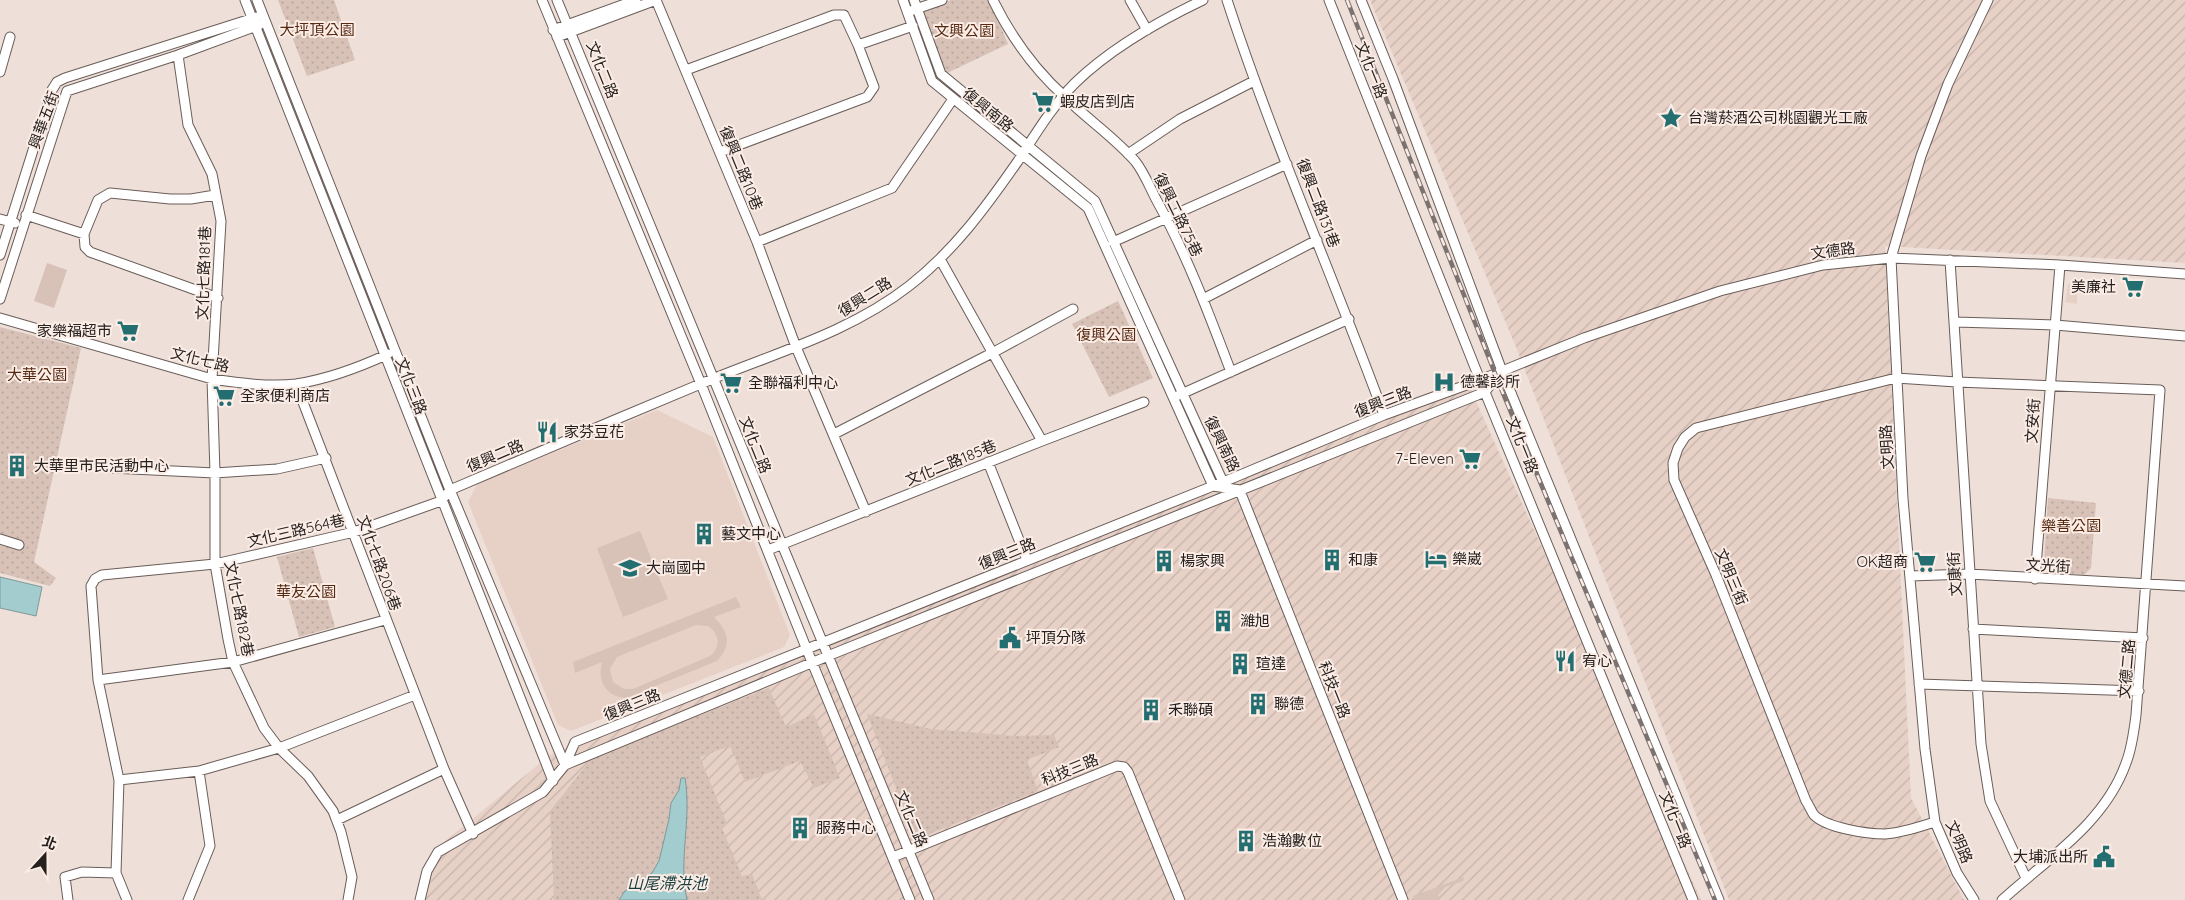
<svg xmlns="http://www.w3.org/2000/svg" width="2185" height="900" font-family="Quicksand,'Noto Sans TC',sans-serif">
	<style>
		.built { fill: #e7d1c7 }
		.industrial { fill: url(#industrial-furrows) }
		.green { fill: #d8c1b6; fill-rule: evenodd }
		.park { fill: url(#park-dots) }
		.water { fill: #a3ccce; stroke: #7e999a }
		.lines { fill: none; stroke-linecap: round; stroke-linejoin: round }
		.minor-casing { stroke: #6a5d58; stroke-width: 11 }
		.minor { stroke: #fff; stroke-width: 9 }
		.rail-casing { stroke: #7c726f; stroke-width: 4.5 }
		.rail { stroke: #fbede6; stroke-width: 2.5; stroke-dasharray: 8; stroke-linecap: butt }
		.labels { text-anchor: middle; stroke-width: 4; stroke-linejoin: round; paint-order: stroke }
		.park-label { font-size: 15px; fill: #552912; stroke: #fbede6 }
		.street-label { font-size: 15px; fill: #26211f; stroke: #fbede6 }
		.poi-label { font-size: 15px; fill: #26211f; stroke: #fbede6; text-anchor: start }
		.water-label { font-size: 16px; font-style: italic; fill: #143c3e; stroke: #fbede6 }
	</style>
	<defs>
		<pattern id="industrial-furrows" width="10" height="10" patternUnits="userSpaceOnUse" patternTransform="scale(1.25)"><rect width="10" height="10" fill="#e7d1c7"/><path d="M-1 1l2-2M0 10L10 0M9 11l2-2" fill="none" stroke="#c6b3aa"/></pattern>
		<pattern id="park-dots" width="8" height="8" patternUnits="userSpaceOnUse" patternTransform="scale(1.25)"><rect width="8" height="8" fill="#d8c1b6"/><path d="M2 2h.1M6 6h.1" fill="none" stroke="#b9a69c" stroke-width="1.8" stroke-linecap="round"/></pattern>
	</defs>
	<rect width="100%" height="100%" fill="#eedfd9"/>
	<path class="built" d="M2068,284H2077V304L2065,302Z
		M657,410L713,437L790,635L784,647L571,731L558,725L468,502L477,484Z"/>
	<path class="industrial" d="M1370,0H2185V263L1885,246L1911,798L1964,900H1729L1516,347Z
		M1470,388L1701,900H420L442,844L550,755L668,706L791,662L1027,560L1213,486Z"/>
	<path class="green" d="M47,263L67,270L54,308L34,301Z
		M640,531L668,599L623,617L597,548Z
		M736,597L741,607L714,617C729,632 732,645 717,661L626,698C606,697 597,681 602,662L575,673L573,662ZM696,625L708,626C720,634 721,647 710,656L633,689H624L613,682L610,669L617,657Z
		M1464,877L1463,881L1445,887L1438,895L1440,900H1415L1413,896Z"/>
	<path class="park" d="M278,0H334L355,60L307,76Z
		M951,0H989L1008,44L945,74L923,10Z
		M1118,301L1153,378L1109,397L1072,324Z
		M0,327L81,348L34,562L56,578L50,586L0,573Z
		M2048,498L2096,503L2091,568L2084,575L2051,572L2046,569L2044,563Z
		M313,548L335,627L299,637L277,557Z
		M769,688L786,727L814,714L840,778L814,788L800,761L745,782L730,746L700,757L727,824L722,828L742,876L752,874L762,900H554L550,811L592,758Z
		M867,714L931,729L1014,736L1054,735L1059,747L1027,760L1038,791L916,839Z"/>
	<path class="water" d="M0,577L42,587L36,616L0,608Z
		M681,778H685C692,819 678,860 687,900H619L625,891L652,873L659,861L669,819L671,803L679,790Z"/>
	<g class="lines">
		<g class="minor-casing">
			<path id="minor" d="M245,0L553,781
				M257,0L450,490L565,765
				M542,0L701,384L807,650L910,900
				M557,0L929,900
				M656,0L757,242L796,347L866,512
				M903,0L932,81L1088,208L1213,486L1240,490
				M914,0L941,74L1095,201L1223,482L1226,484
				M993,0C1011,37 1034,69 1065,97C1087,119 1114,137 1135,161C1144,172 1150,188 1157,201C1187,255 1209,314 1231,372
				M1130,0L1147,30
				M1227,0C1273,141 1333,276 1384,415
				M1329,0L1480,380L1693,900
				M1361,0L1393,79L1502,371L1719,900
				M913,10L942,0
				M553,30L636,0
				M557,37L656,0
				M178,55L188,125L212,174L221,221L212,379L215,473V564L228,639L233,662L264,728L279,748L308,776L333,811L341,832L352,877L348,900
				M686,70L834,15H844L858,45L913,26
				M0,72L10,37
				M720,152L867,97L874,87L858,45
				M1128,154L1180,119L1254,81
				M215,195L191,199H170L110,193L98,200L84,234L85,247L90,252L218,298
				M26,215L84,234
				M0,219L15,223
				M757,242L892,188L953,99
				M1113,242L1287,164
				M0,255L52,90L57,82L65,78L257,17
				M940,259L1042,441
				M1950,260L1981,744L1990,801L2026,878
				M0,299L67,91L178,55L259,25
				M1203,299L1317,240
				M0,318L212,379C239,383 269,387 296,384C328,379 360,367 388,354
				M1955,322L2055,325L2185,336
				M296,384L444,769L473,834
				M1179,395L1349,319
				M834,434L994,352L1073,309
				M988,462L1027,560
				M111,468L215,473L277,469L326,458
				M1240,491L1403,900
				M0,539L19,545
				M768,550L1042,441L1144,402
				M1910,576L1969,574L2185,586
				M2035,579L2060,265
				M1973,629L2143,638
				M98,680L233,662L385,620
				M1919,684L2139,691
				M565,765L840,651L1485,392L1501,371
				M119,780L199,771L279,748L415,695
				M337,820L444,769
				M1935,822C1919,827 1902,833 1885,834C1867,834 1827,828 1814,815C1811,811 1809,805 1806,801L1716,575L1674,480L1673,463L1678,448L1685,437L1696,428L1896,378L1957,382L2160,390L2136,715C2134,731 2132,748 2126,763C2105,823 2047,859 2002,900
				M893,857L1117,766L1124,767L1128,772L1180,900
				M68,900L65,877L82,872L116,873
				M127,900L116,873L119,780L98,680L91,586L95,579L102,575L215,564L354,532L441,501L450,490C537,453 623,416 710,380C778,352 850,332 909,286C954,251 986,207 1018,161C1035,135 1053,105 1075,83C1110,49 1159,21 1203,0
				M188,900L210,846L199,771
				M420,900L427,871L438,852L543,792L565,765L575,742L1233,478L1384,415L1480,380L1584,338L1720,291L1823,265L1891,258L2060,265L2185,274
				M1974,900L1957,873L1935,822L1925,749L1903,499L1891,258L1921,156L1948,84L1988,0"/>
		</g>
		<use href="#minor" class="minor"/>
		<g class="rail-casing">
			<path id="rail" d="M1347,0L1502,391L1715,900"/>
		</g>
		<use href="#rail" class="rail"/>
	</g>
	<defs>
		<g id="supermarket-bare" transform="scale(1.725)"><path d="M-6-5.5h2.5l.6 2H6L4.5 2H-2.5L-4.4-4H-6ZM-1.5 3.2a1.3 1.3 0 1 0 .1 0ZM3 3.2a1.3 1.3 0 1 0 .1 0Z" fill="#236e71" stroke="#fbede6" stroke-width="2.5" paint-order="stroke"/></g>
		<g id="sight-bare" transform="scale(1.725)"><path d="M0-6L1.8-2.2L6-1.7L2.9 1.2L3.7 5.4L0 3.3L-3.7 5.4L-2.9 1.2L-6-1.7L-1.8-2.2Z" fill="#236e71" stroke="#fbede6" stroke-width="2.5" paint-order="stroke"/></g>
		<g id="hospital-bare" transform="scale(1.725)"><path d="M-5-5h3v3.5h4V-5h3V5h-3V1.5h-4V5h-3Z" fill="#236e71" stroke="#fbede6" stroke-width="2.5" paint-order="stroke"/></g>
		<g id="restaurant-bare" transform="scale(1.725)"><path d="M-5-6h1v4h1v-4h1v4h1v-4h1v5L-1.5 .5V6h-2V.5L-5-1ZM5-6V6H3V1.5H1.5Q1.5-4 5-6Z" fill="#236e71" stroke="#fbede6" stroke-width="2.5" paint-order="stroke"/></g>
		<g id="building-bare" transform="scale(1.725)"><path d="M-4-6H4V6H1V3H-1V6H-4ZM-2.5-4.3h1.7v1.8h-1.7ZM.8-4.3h1.7v1.8H.8ZM-2.5-1h1.7V.8h-1.7ZM.8-1h1.7V.8H.8Z" fill="#236e71" stroke="#fbede6" stroke-width="2.5" paint-order="stroke"/></g>
		<g id="hotel-bare" transform="scale(1.725)"><path d="M-6-4.5h1.5V1H6V5H4.5V3h-9V5H-6ZM-4 0a1.8 1.8 0 1 1 3.6 0ZM.5 0V-2.5h3Q6-2.5 6 0Z" fill="#236e71" stroke="#fbede6" stroke-width="2.5" paint-order="stroke"/></g>
		<g id="school-bare" transform="scale(1.725)"><path d="M0-5L7-2L0 1L-7-2ZM-4 1L0 2.5L4 1V4Q0 6-4 4Z" fill="#236e71" stroke="#fbede6" stroke-width="2.5" paint-order="stroke"/></g>
		<g id="civic-bare" transform="scale(1.725)"><path d="M-.6-6.5H3V-4.5H.6V-3L4-1V1h2V6H-6V1h2V-1L-.6-3ZM-1.2 2.5V6h2.4V2.5Z" fill="#236e71" stroke="#fbede6" stroke-width="2.5" paint-order="stroke"/></g>
	</defs>
	<g fill-rule="evenodd">
		<use href="#supermarket-bare" x="1043" y="102"/>
		<use href="#sight-bare" x="1671" y="118"/>
		<use href="#supermarket-bare" x="2133" y="287"/>
		<use href="#supermarket-bare" x="128" y="331"/>
		<use href="#hospital-bare" x="1444" y="382"/>
		<use href="#supermarket-bare" x="731" y="383"/>
		<use href="#supermarket-bare" x="224" y="396"/>
		<use href="#restaurant-bare" x="547" y="432"/>
		<use href="#supermarket-bare" x="1470" y="459"/>
		<use href="#building-bare" x="17" y="466"/>
		<use href="#building-bare" x="704" y="534"/>
		<use href="#hotel-bare" x="1436" y="559"/>
		<use href="#building-bare" x="1332" y="560"/>
		<use href="#building-bare" x="1164" y="561"/>
		<use href="#supermarket-bare" x="1925" y="562"/>
		<use href="#school-bare" x="630" y="568"/>
		<use href="#building-bare" x="1223" y="621"/>
		<use href="#civic-bare" x="1010" y="638"/>
		<use href="#restaurant-bare" x="1565" y="661"/>
		<use href="#building-bare" x="1240" y="664"/>
		<use href="#building-bare" x="1258" y="704"/>
		<use href="#building-bare" x="1151" y="710"/>
		<use href="#building-bare" x="800" y="828"/>
		<use href="#building-bare" x="1246" y="841"/>
		<use href="#civic-bare" x="2104" y="857"/>
	</g>
	<g class="labels">
		<g class="park-label">
			<text x="317" y="35">大坪頂公園</text>
			<text x="964" y="36">文興公園</text>
			<text x="1106" y="340">復興公園</text>
			<text x="37" y="380">大華公園</text>
			<text x="2071" y="531">樂善公園</text>
			<text x="306" y="597">華友公園</text>
		</g>
		<g class="street-label">
			<text transform="translate(602 70) rotate(68)" y="5">文化二路</text>
			<text transform="translate(1371 70) rotate(68)" y="5">文化一路</text>
			<text transform="translate(988 110) rotate(39)" y="5">復興南路</text>
			<text transform="translate(44 120) rotate(-70)" y="5">興華五街</text>
			<text transform="translate(741 168) rotate(68)" y="5">復興二路10巷</text>
			<text transform="translate(1318 203) rotate(69)" y="5">復興二路131巷</text>
			<text transform="translate(1178 215) rotate(64)" y="5">復興二路75巷</text>
			<text transform="translate(1833 251) rotate(-8)" y="5">文德路</text>
			<text transform="translate(204 273) rotate(-88)" y="5">文化七路181巷</text>
			<text transform="translate(865 297) rotate(-32)" y="5">復興二路</text>
			<text transform="translate(200 360) rotate(14)" y="5">文化七路</text>
			<text transform="translate(411 386) rotate(69)" y="5">文化三路</text>
			<text transform="translate(1383 402) rotate(-21)" y="5">復興三路</text>
			<text transform="translate(2033 421) rotate(-86)" y="5">文安街</text>
			<text transform="translate(1222 444) rotate(64)" y="5">復興南路</text>
			<text transform="translate(755 445) rotate(68)" y="5">文化二路</text>
			<text transform="translate(1522 445) rotate(68)" y="5">文化一路</text>
			<text transform="translate(1887 447) rotate(-93)" y="5">文明路</text>
			<text transform="translate(495 456) rotate(-23)" y="5">復興二路</text>
			<text transform="translate(951 463) rotate(-22)" y="5">文化二路185巷</text>
			<text transform="translate(296 531) rotate(-13)" y="5">文化三路564巷</text>
			<text transform="translate(1007 554) rotate(-22)" y="5">復興三路</text>
			<text transform="translate(379 563) rotate(70)" y="5">文化七路206巷</text>
			<text transform="translate(2048 566) rotate(3)" y="5">文光街</text>
			<text transform="translate(1955 574) rotate(-94)" y="5">文康街</text>
			<text transform="translate(1731 577) rotate(67)" y="5">文明三街</text>
			<text transform="translate(239 609) rotate(79)" y="5">文化七路182巷</text>
			<text transform="translate(2127 669) rotate(-85)" y="5">文德二路</text>
			<text transform="translate(1334 690) rotate(68)" y="5">科技一路</text>
			<text transform="translate(632 705) rotate(-22)" y="5">復興三路</text>
			<text transform="translate(1070 770) rotate(-22)" y="5">科技三路</text>
			<text transform="translate(911 819) rotate(67)" y="5">文化二路</text>
			<text transform="translate(1675 820) rotate(68)" y="5">文化一路</text>
			<text transform="translate(1959 842) rotate(67)" y="5">文明路</text>
		</g>
		<g class="poi-label">
			<text x="1060" y="107">蝦皮店到店</text>
			<text x="1688" y="123">台灣菸酒公司桃園觀光工廠</text>
			<text x="2116" y="292" text-anchor="end">美廉社</text>
			<text x="112" y="336" text-anchor="end">家樂福超市</text>
			<text x="1460" y="387">德馨診所</text>
			<text x="748" y="388">全聯福利中心</text>
			<text x="240" y="401">全家便利商店</text>
			<text x="564" y="437">家芬豆花</text>
			<text x="1454" y="464" text-anchor="end">7-Eleven</text>
			<text x="34" y="471">大華里市民活動中心</text>
			<text x="721" y="539">藝文中心</text>
			<text x="1452" y="564">樂崴</text>
			<text x="1348" y="565">和康</text>
			<text x="1180" y="566">楊家興</text>
			<text x="1908" y="567" text-anchor="end">OK超商</text>
			<text x="646" y="573">大崗國中</text>
			<text x="1240" y="626">濰旭</text>
			<text x="1026" y="643">坪頂分隊</text>
			<text x="1582" y="666">宥心</text>
			<text x="1256" y="669">瑄達</text>
			<text x="1274" y="709">聯德</text>
			<text x="1168" y="715">禾聯碩</text>
			<text x="816" y="833">服務中心</text>
			<text x="1262" y="846">浩瀚數位</text>
			<text x="2088" y="862" text-anchor="end">大埔派出所</text>
		</g>
		<g class="water-label">
			<text x="667" y="889">山尾滯洪池</text>
		</g>
	</g>
	<g transform="translate(45 855) rotate(21)" stroke="#fbede6" stroke-width="4" paint-order="stroke">
	<path d="M0-4L9 19L0 12L-9 19Z" fill="#26211f"/>
	<text y="-8" font-size="14" font-weight="bold" text-anchor="middle" fill="#26211f">北</text>
	</g>
</svg>
